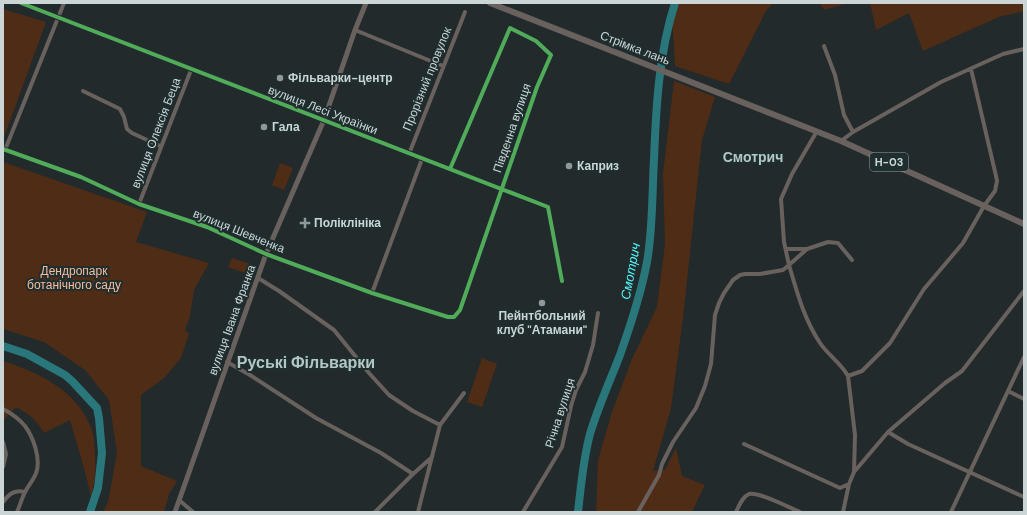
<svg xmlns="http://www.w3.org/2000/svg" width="1027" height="515" font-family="'DM Sans',sans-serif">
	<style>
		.green { fill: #4f2c15 }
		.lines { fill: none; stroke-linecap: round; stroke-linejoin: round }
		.river { stroke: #29777b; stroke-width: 8 }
		.minor { stroke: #69615d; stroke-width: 4 }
		.tertiary { stroke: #69615d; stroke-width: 5 }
		.primary { stroke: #68615d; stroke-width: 6 }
		.cycleway-casing { stroke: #1f2e2f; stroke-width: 6 }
		.cycleway { stroke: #51ab58; stroke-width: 4 }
		.poi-dot { fill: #90999a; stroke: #1f2e2f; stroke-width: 1.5 }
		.labels { text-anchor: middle; stroke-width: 4; stroke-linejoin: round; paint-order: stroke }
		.shield { fill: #1f2e2f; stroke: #97a3a3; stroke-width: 1 }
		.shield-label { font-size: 11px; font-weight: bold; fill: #cbd5d5 }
		.street-label { font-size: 12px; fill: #cbd5d5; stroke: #1f2e2f }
		.poi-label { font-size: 12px; font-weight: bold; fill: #cbd5d5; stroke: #1f2e2f; text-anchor: start }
		.park-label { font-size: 12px; fill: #f4bb9c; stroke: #1f2e2f }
		.water-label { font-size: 13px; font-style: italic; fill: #58f5fb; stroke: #1f2e2f }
		.quarter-label { font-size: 14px; font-weight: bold; fill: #b4c7c7; stroke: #1f2e2f }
		.district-label { font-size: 16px; font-weight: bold; fill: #b4c7c7; stroke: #1f2e2f }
	</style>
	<rect width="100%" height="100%" fill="#222a2c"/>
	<path class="green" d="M678,3H773L766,11L729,84L675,66L672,16Z
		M820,3H848L824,10Z
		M870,3H1024V11L999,17L923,51L909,13L876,30Z
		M3,9L46,22L3,140Z
		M674,81L715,97L702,140L683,318L671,408L653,471L665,470L676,448L682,476L705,485L692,512H596L598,460L612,412L632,359L657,307L665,244L663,174Z
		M3,162L147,212L136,242L209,263L194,290L190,316L185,330L189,334L181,358L164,378L141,395V466L177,481L169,494L164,512H103L108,502L117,453L109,400L85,370L44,342L3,329Z
		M280,163L293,168L284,190L272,185Z
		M232,258L251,264L248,274L228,267Z
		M482,358L497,364L482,407L467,402Z
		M3,361C40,373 78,391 92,430C95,439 96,466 95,476C95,483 92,490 91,497C86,471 77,446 70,420L44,433C36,419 30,415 16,407L3,421Z"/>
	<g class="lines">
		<path class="river" d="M3,346L27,354L65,375L72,381L97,408L99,418L102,453L98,488L90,512
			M578,512C581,486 583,460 590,434C598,407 610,381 620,355C631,324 641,294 647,262C653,228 652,193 654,159C656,107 659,52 675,3"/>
		<path class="minor" d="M355,30L443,66
			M824,46L835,75L844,115L853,132
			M83,91L120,109L124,117L127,129L132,133L160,146
			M324,120L548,207L562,281
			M841,141L853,132L941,82L1003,54L1024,49
			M3,149L81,177L139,204L207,227L266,254L372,293L448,317H454L460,310L537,87L551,55L536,41L510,28L450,169
			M5,150L64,3
			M409,154L465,12
			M139,204L191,70
			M786,249H807L828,242L838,243L852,260
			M807,249L789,265C797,292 804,319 820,343C828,355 841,363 848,376L855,435L854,472
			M258,278L279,291L334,330L369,373L389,395L413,411L440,425
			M372,293L422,159
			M227,362L250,375L316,418L381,453L413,474
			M848,376L862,371L890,343L924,289L963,243L984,206L995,191L997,181L996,176L971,69
			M1008,391L1024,399
			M3,409C11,413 19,419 25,426C33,437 40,456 37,470C35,479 29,484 25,492C22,498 20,505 17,512
			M888,432L908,444L1024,497
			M3,442L6,454L3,467
			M744,444L840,488L849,484
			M179,500L193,512
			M3,502C9,494 15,489 25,492
			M375,512L413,474L431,458
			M418,512L440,425L464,393
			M523,512L562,447L571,406L576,390L585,372L593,345L598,313
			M638,512L659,475L662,464L673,442L696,408L705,386L711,364L715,315L719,303L724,293L733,280L740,275L745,274H760L783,270L789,265L784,242L781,199L792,174L817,131
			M736,512C739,506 742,497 749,494C758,491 790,508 800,512
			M843,512L849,484L854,472L888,432L945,383L962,371L1024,291
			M951,512L1024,357"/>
		<path class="tertiary" d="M21,3L324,120
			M175,512L266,254L324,120L355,30L366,3"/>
		<path class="primary" d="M490,3L841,141L1024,224"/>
		<g class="cycleway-casing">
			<path id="cycleway" d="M21,3L548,207L562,281
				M3,149L81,177L139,204L207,227L266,254L372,293L448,317H454L460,310L537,87L551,55L536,41L510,28L450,169"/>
		</g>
		<use href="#cycleway" class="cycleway"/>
	</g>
	<g class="poi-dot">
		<circle cx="280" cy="78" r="4"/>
		<circle cx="264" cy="127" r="4"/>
		<circle cx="569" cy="166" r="4"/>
		<path d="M303 217h4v4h4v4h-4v4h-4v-4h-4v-4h4z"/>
		<circle cx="542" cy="303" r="4"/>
	</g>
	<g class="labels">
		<rect class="shield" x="870" y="153" width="38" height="18" rx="3"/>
		<g class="shield-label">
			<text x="889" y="166">Н-03</text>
		</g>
		<g class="street-label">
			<text transform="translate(635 48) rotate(21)" y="4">Стрімка лань</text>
			<text transform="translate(427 79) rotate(-68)" y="4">Прорізний провулок</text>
			<text transform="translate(323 110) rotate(21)" y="4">вулиця Лесі Українки</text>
			<text transform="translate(512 128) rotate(-71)" y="4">Південна вулиця</text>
			<text transform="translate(156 133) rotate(-69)" y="4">вулиця Олексія Беца</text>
			<text transform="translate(239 231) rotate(22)" y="4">вулиця Шевченка</text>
			<text transform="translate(232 320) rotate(-70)" y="4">вулиця Івана Франка</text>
			<text transform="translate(560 413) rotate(-72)" y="4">Річна вулиця</text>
		</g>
		<g class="poi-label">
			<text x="288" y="82">Фільварки-центр</text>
			<text x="272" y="131">Гала</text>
			<text x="577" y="170">Каприз</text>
			<text x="314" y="227">Поліклініка</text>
			<text x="542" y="320" text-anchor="middle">Пейнтбольний<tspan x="542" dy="14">клуб "Атамани"</tspan></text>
		</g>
		<g class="park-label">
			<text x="74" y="275">Дендропарк<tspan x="74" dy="14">ботанічного саду</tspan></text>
		</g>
		<g class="water-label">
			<text transform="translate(630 271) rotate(-79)" y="5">Смотрич</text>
		</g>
		<g class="quarter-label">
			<text x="753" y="162">Смотрич</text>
		</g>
		<g class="district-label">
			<text x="306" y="368">Руські Фільварки</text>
		</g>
	</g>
	<rect width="1027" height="515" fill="none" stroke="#cbd5d5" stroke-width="8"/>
</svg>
